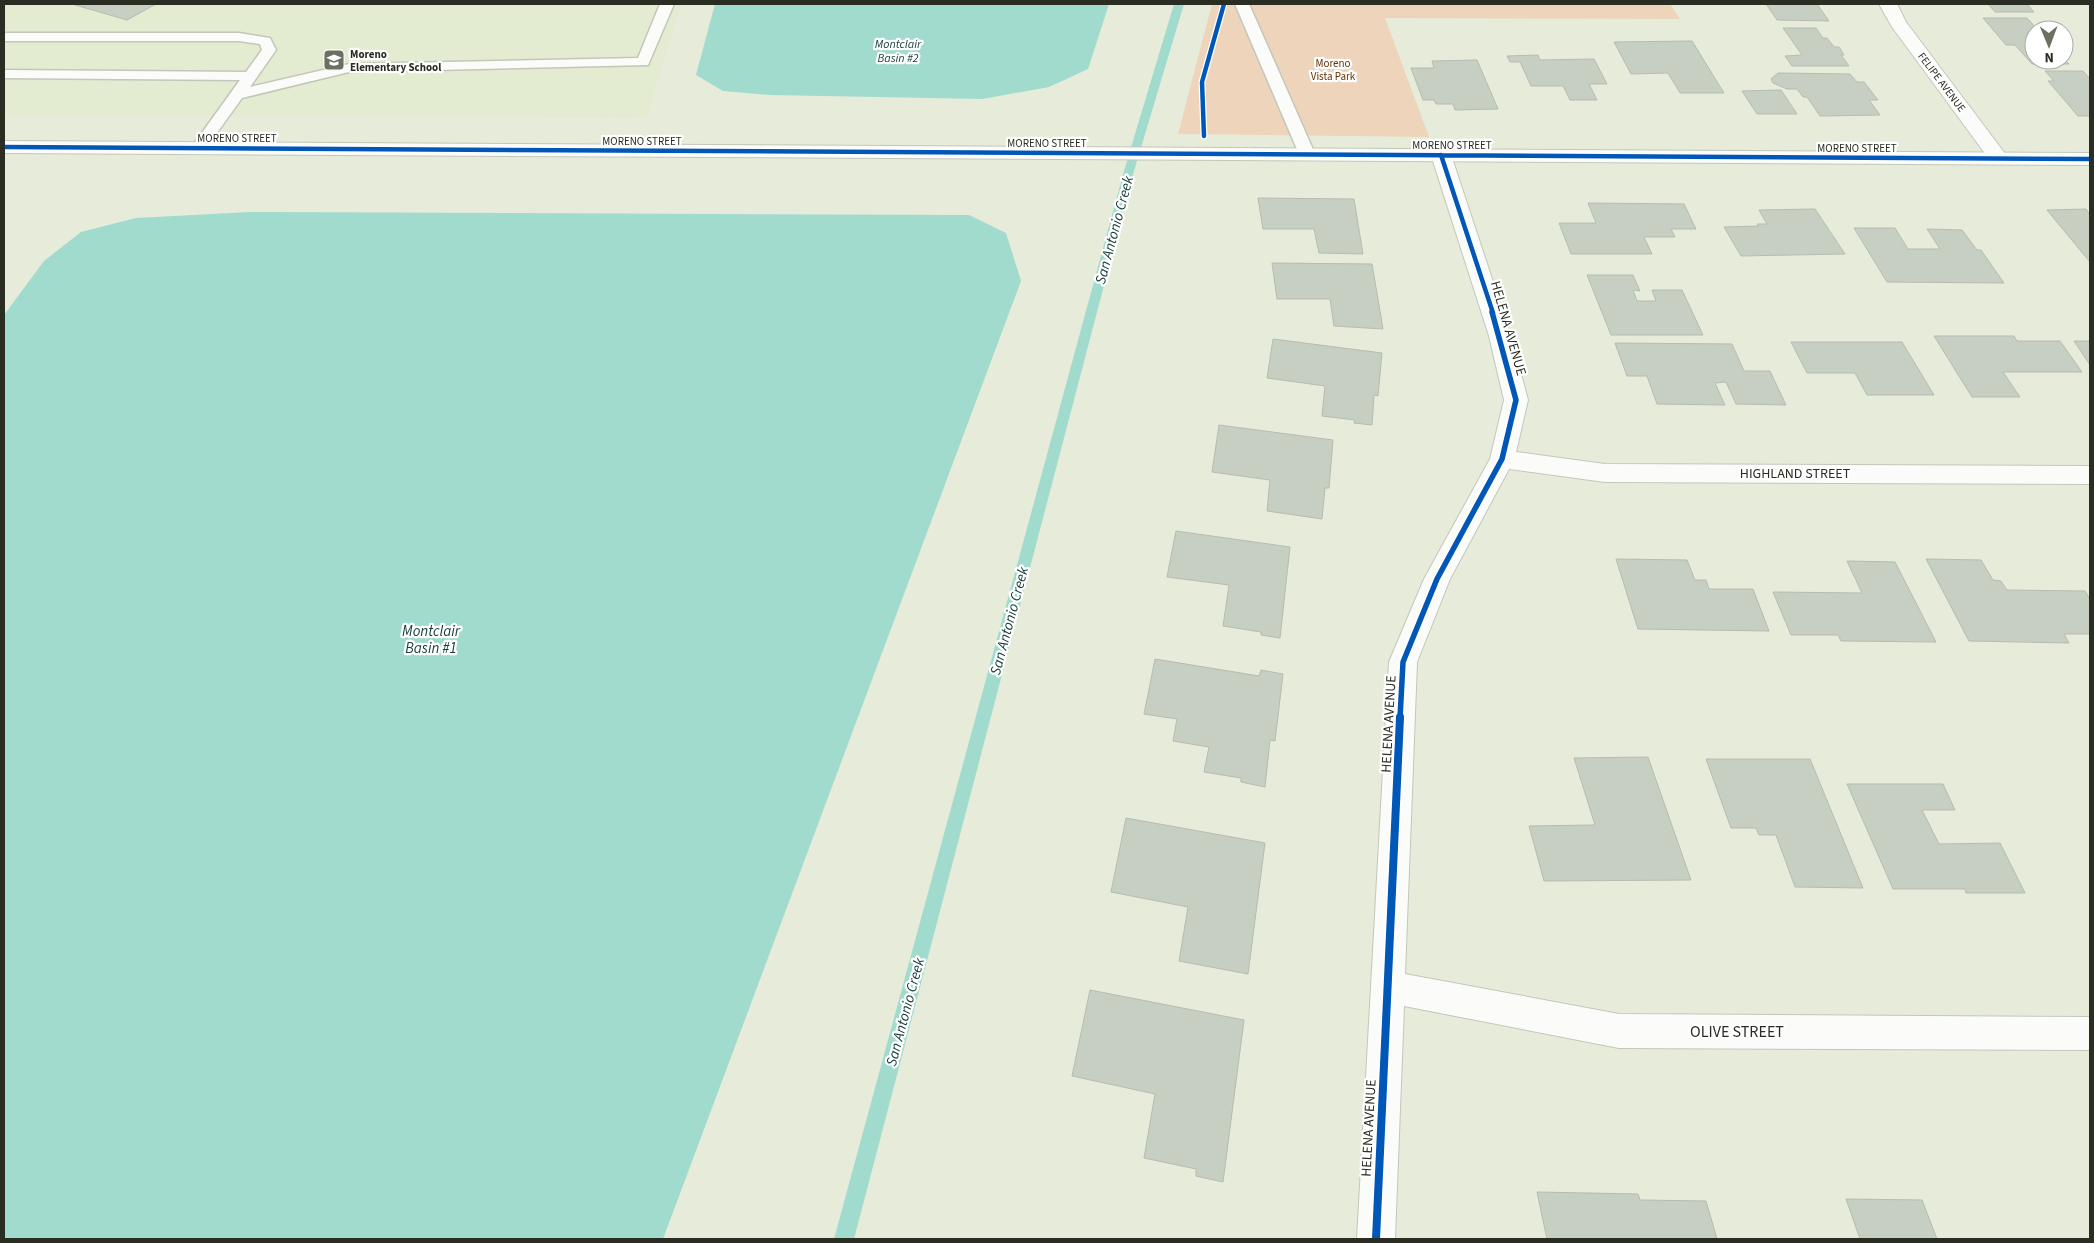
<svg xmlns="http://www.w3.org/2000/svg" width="2094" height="1243" font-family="'Source Sans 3',sans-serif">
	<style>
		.built { fill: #e3ebd0 }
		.green { fill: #edd4ba }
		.water { fill: #a1dbcd }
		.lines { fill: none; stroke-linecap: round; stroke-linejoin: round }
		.stream { fill: #a1dbcd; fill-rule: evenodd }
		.building { fill: #c7cfc3; stroke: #b5bcb1 }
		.service-casing { stroke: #c3c7ba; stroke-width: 3 }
		.minor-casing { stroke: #c3c7ba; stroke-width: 2 }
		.tertiary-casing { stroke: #c3c7ba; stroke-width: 2 }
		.service { fill: #fbfcf9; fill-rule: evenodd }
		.minor { fill: #fbfcf9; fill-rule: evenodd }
		.tertiary { fill: #fbfcf9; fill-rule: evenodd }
		.cycleway-far2-casing { stroke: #fff; stroke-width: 7 }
		.cycleway-far1-casing { stroke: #fff; stroke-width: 9 }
		.cycleway-casing { stroke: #fff; stroke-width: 11 }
		.cycleway-far2 { stroke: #0057b8; stroke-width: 4.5 }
		.cycleway-far1 { stroke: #0057b8; stroke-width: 5.5 }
		.cycleway { stroke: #0057b8; stroke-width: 8 }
		.labels { text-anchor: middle; stroke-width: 4.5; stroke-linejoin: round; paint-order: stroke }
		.far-poi-label { font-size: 11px; font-weight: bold; fill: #2a2d22; stroke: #fff; text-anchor: start }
		.far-park-label { font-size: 11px; fill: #653306; stroke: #fff }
		.far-street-label { font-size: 11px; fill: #2a2d22; stroke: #fff }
		.far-water-label { font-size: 12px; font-style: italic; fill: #173d38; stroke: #fff }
		.street-label { font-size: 14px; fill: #2a2d22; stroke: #fff }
		.water-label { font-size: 15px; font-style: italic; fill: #173d38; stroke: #fff }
		.near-street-label { font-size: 16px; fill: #2a2d22; stroke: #fff }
	</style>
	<rect width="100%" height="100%" fill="#e6ebda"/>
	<path class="built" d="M4,4H681L646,118L4,115Z"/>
	<path class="green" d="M1212,4H1670L1680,19L1385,18L1429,137L1178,134Z"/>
	<path class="water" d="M715,4H1109L1088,69L1049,87L982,99L771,95L723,91L696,75Z
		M250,212L969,215L1006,233L1021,281L663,1239H4V315L44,261L81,232L136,218Z"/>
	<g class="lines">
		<path class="stream" d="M1174,4H1184L1134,171L854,1239H834L1124,171Z"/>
	</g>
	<path class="building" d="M72,4H156L127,20Z
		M1766,4H1817L1829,21L1777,20Z
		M1988,4H2027L2034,12H1995Z
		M1983,18H2027L2038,30H2034V60L2064,59L2069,64H2032L2015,45H2006Z
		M1783,28H1816L1823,38H1827L1834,47H1839L1844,55H1841L1849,66H1792L1785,56L1802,55Z
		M1692,41L1724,93H1680L1668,73L1631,74L1614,42Z
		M1538,55L1540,60L1594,59L1607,84H1589L1597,100H1570L1563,86H1531L1520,62H1510L1507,56Z
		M1477,60L1498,109L1455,110L1453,104H1436L1434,100H1423L1411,68H1434L1432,61Z
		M2045,71H2083L2090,79V116H2078L2048,81H2054Z
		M1778,73L1850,74L1857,82H1864L1878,100H1869L1880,115L1820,116L1807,97H1803L1797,89H1787L1773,83L1771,79Z
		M1781,90L1797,114H1757L1742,91Z
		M1258,198L1354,199L1363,254L1319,253L1314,229H1263Z
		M1588,203L1684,204L1696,229H1671L1675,237H1644L1652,254H1571L1559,223H1596Z
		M1815,209L1845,254L1741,256L1724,227L1759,226L1757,224H1767L1759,210Z
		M2086,209L2090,215V262L2047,210Z
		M1854,228H1895L1908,249H1940L1927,229L1962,230L1977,250H1981L2004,283L1887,282Z
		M1272,263L1372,264L1383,329L1334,326L1330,299H1277Z
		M1587,275H1633L1640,291L1633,290L1637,301H1656L1652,290H1682L1703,335H1611Z
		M1934,336H2014L2017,341H2060L2082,372H2003L2020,397H1972Z
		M1273,339L1382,353L1378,396L1374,395L1372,425L1354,423L1355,420L1322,416L1325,386L1267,378Z
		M2074,341H2090V365Z
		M1791,342H1902L1934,395H1867L1855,373H1807Z
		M1615,343L1732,344L1744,371H1770L1786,405L1736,404L1726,382L1715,383L1725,405L1657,404L1647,376H1627Z
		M1219,425L1333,440L1329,488H1325L1322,519L1267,511L1270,480L1212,472Z
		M1176,531L1290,547L1280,638L1261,635V632L1223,626L1229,585L1167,577Z
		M1616,559L1687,560L1695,580H1706L1709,589H1753L1769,631L1638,629Z
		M1926,559L1981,560L1993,580L2001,581L2007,590L2085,591L2090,599V634H2064L2069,643L1969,641Z
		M1847,561L1895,562L1936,642L1841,641L1838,635H1791L1773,592L1862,593Z
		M1155,659L1259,676L1261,670L1283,674L1275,741L1270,740L1265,787L1241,782V778L1204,772L1209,747L1173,741L1177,719L1144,714Z
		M1648,757L1691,880L1544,881L1529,826L1595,825L1574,758Z
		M1706,759H1810L1863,888L1795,887L1776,835H1759L1756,828H1731Z
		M1847,784H1943L1955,810H1922L1939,844L2000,843L2025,893H1966L1965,889H1893Z
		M1126,818L1265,843L1248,974L1179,961L1188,907L1111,892Z
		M1090,990L1244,1020L1223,1182L1196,1176V1169L1144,1158L1155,1094L1072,1076Z
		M1537,1192L1638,1194L1640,1200L1706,1201L1717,1239H1547Z
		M1846,1199L1922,1200L1937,1239H1860Z"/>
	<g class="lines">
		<g class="service-casing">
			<path id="service" d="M660,4H674L648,65L349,72L242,98L204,151L199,153L191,148L240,80L4,78V70L246,72L262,50L260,44L239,41H4V33H239L270,38L276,50L250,87L349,64L638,58Z
				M1235,4H1249L1315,154L1312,157H1302L1299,154Z"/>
		</g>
		<g class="minor-casing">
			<path id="minor" d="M1879,4H1897L1906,22L2009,159L2006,163H1992L1892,27Z
				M1441,149L1448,151L1451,155L1511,336L1528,400L1516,452L1605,464L2090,466V484L1605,482L1509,469L1450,579L1417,662L1405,974L1619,1014L2090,1017V1050L1619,1048L1404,1006L1395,1239H1357L1389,662L1424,579L1490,459L1504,400L1489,336L1431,155L1434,151Z"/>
		</g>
		<g class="tertiary-casing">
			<path id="tertiary" d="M4,141L2090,153V165L4,153Z"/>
		</g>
		<use href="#service" class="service"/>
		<use href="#minor" class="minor"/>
		<use href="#tertiary" class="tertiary"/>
		<g class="cycleway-far2-casing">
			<path id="cycleway-far2" d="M1204,136L1202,82L1224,4
				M4,147L2090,159
				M1441,155L1493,313"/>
		</g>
		<g class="cycleway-far1-casing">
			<path id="cycleway-far1" d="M1400,718L1403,662L1437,579L1502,459L1516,400L1492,312"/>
		</g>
		<g class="cycleway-casing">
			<path id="cycleway" d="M1376,1239L1400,717"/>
		</g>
		<use href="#cycleway-far2" class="cycleway-far2"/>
		<use href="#cycleway-far1" class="cycleway-far1"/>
		<use href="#cycleway" class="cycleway"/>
	</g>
	<defs>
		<g id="school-square" transform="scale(1.125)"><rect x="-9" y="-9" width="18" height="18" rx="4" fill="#6c7062" stroke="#fff"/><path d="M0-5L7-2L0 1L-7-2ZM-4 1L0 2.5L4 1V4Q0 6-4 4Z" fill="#fff"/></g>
	</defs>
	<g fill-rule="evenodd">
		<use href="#school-square" x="334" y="60"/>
	</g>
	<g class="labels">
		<g class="far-poi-label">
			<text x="350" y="58">Moreno<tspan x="350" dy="13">Elementary School</tspan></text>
		</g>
		<g class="far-park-label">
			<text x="1333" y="67">Moreno<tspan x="1333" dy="13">Vista Park</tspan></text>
		</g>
		<g class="far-street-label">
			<text transform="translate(1942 82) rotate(53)" y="4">FELIPE AVENUE</text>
			<text x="237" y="142">MORENO STREET</text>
			<text x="642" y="145">MORENO STREET</text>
			<text x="1047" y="147">MORENO STREET</text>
			<text x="1452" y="149">MORENO STREET</text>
			<text x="1857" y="152">MORENO STREET</text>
		</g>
		<g class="far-water-label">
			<text x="898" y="48">Montclair<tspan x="898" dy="14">Basin #2</tspan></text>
		</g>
		<g class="street-label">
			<text transform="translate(1509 328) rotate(74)" y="5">HELENA AVENUE</text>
			<text x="1795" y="478">HIGHLAND STREET</text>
			<text transform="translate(1388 724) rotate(-87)" y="5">HELENA AVENUE</text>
			<text transform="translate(1368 1128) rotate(-87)" y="5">HELENA AVENUE</text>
		</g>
		<g class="water-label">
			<text transform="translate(1114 230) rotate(-75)" y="5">San Antonio Creek</text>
			<text transform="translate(1009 621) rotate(-75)" y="5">San Antonio Creek</text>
			<text x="431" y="636">Montclair<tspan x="431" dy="17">Basin #1</tspan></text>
			<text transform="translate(905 1012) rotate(-75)" y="5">San Antonio Creek</text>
		</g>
		<g class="near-street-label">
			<text x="1737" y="1037">OLIVE STREET</text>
		</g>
	</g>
	<rect width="2094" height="1243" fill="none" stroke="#2a2d22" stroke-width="10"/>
	<g transform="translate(2049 45) rotate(179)"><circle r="24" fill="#ffffff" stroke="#aaaba7"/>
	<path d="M0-4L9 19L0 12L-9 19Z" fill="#6c7062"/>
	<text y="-8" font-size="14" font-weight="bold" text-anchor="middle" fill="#2a2d22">N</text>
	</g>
</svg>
